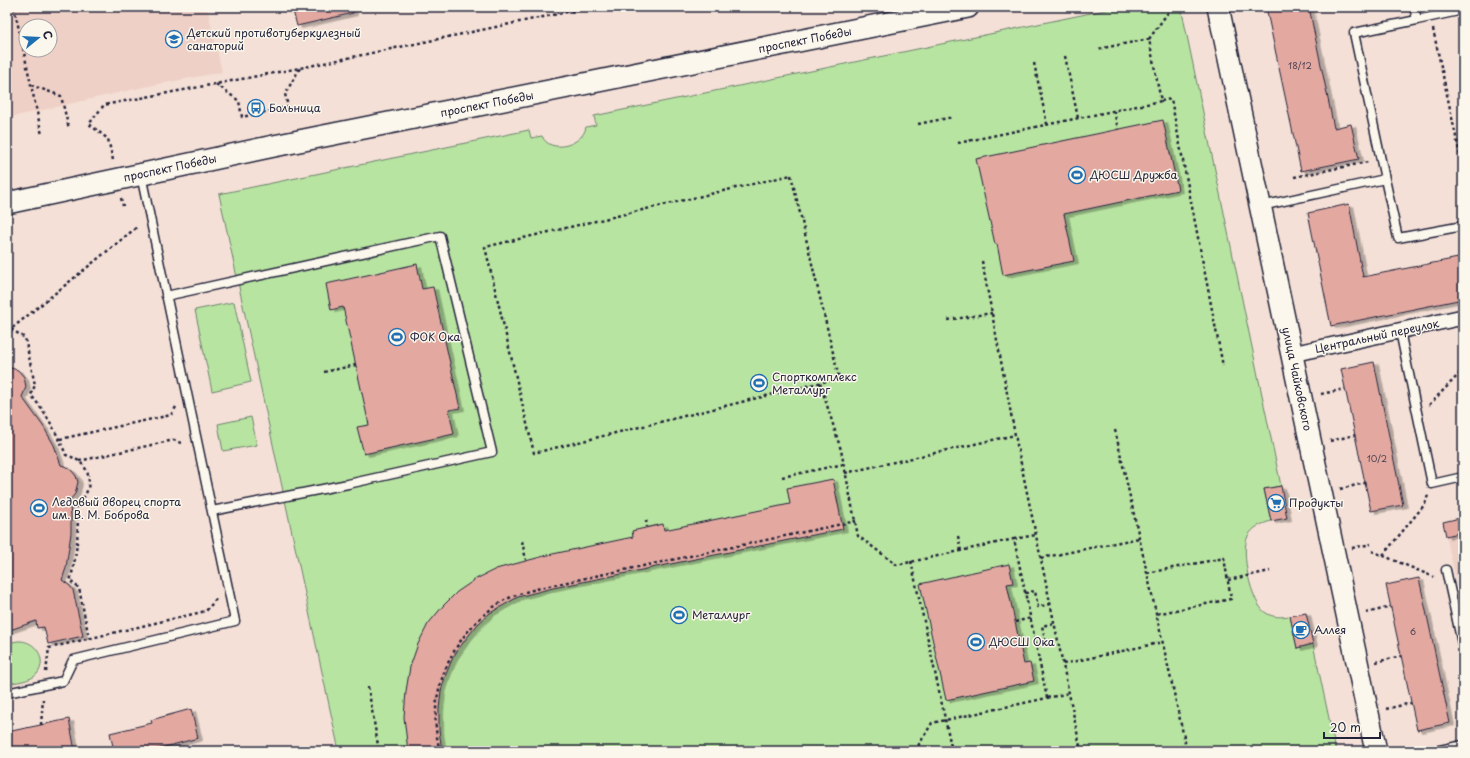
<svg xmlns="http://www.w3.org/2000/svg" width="1470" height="758" font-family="'Playpen Sans',sans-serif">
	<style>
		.built { fill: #efd0c6; fill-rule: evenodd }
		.green { fill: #b8e4a1; stroke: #6d836e }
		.building { fill: #e3a9a1; stroke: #22223b; filter: url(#shadow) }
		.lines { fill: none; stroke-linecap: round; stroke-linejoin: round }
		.lane-casing { stroke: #22223b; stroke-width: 11 }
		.street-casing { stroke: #22223b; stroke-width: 18 }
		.secondary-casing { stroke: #22223b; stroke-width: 24 }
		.path { stroke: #22223b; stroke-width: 2.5; stroke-dasharray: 3 3; stroke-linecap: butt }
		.lane { stroke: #fbf7ec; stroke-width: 8 }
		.street { stroke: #fbf7ec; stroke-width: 15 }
		.secondary { stroke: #fbf7ec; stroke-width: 21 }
		.labels { text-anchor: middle; stroke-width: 3; stroke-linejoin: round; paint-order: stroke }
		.number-label { font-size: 9px; fill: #524454 }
		.poi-label { font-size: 11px; fill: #22223b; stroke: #fbf7ec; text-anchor: start }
		.street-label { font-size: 11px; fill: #22223b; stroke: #fbf7ec }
	</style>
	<defs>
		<filter id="shadow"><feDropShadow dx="4.5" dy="2.5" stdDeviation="0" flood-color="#0004"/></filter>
	</defs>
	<rect width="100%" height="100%" fill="#f4e0d6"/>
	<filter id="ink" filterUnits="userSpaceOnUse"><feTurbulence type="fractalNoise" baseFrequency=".025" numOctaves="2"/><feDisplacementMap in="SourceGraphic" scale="8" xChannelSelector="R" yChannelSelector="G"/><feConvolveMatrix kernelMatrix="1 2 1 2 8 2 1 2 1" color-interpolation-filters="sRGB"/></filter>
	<g filter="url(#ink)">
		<path class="built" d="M7,7H207L222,72L144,87L7,118ZM26,26H50V50H26Z
			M1463,518V610L1443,522Z"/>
		<path class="green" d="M1120,7H1181L1281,486L1264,489L1271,521C1261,524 1253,527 1248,536C1240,551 1251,604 1266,613C1274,618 1281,617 1290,616L1297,648L1313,644L1336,751H339L219,194L529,130L531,138L542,136C550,155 583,145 586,127L596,125L594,116Z
			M234,302L251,382L212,391L195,310Z
			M251,417L257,445L223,451L218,424Z
			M18,641C36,640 48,660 37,674C31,681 16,682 7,684V643Z"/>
		<path class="building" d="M292,7H352L353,13L297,26Z
			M1266,7H1309L1334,128L1351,124L1359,159L1301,171Z
			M1163,120L1178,190L1064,214L1074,261L1003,275L997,244H995L976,159Z
			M1349,204L1363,277L1463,257V299L1331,326L1308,213Z
			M417,264L422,289L433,287L460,408L449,410L454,434L364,454L357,427L369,425L343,307L331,310L326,284Z
			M1374,362L1403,505L1371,511L1341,369Z
			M7,367L18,370L24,377L26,387L22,397L43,426L54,445L61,465L67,467L72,471L76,476L78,482L75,494L69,501L71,515V533L66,568L62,580L70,586L73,590L83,636L48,644L44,627L37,628L36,621L7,631Z
			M833,479L843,529L553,588L518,597L490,613L478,624L465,640L453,657L446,674L441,691L439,709V730L442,751H408L404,717L406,691L410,667L418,644L428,624L443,606L457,592L476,579L496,569L548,555L633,537L632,531L663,524L664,530L790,504L787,488Z
			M1281,486L1287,518L1271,521L1264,489Z
			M1460,518L1463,532L1446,536L1443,522Z
			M1009,564L1013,583L1007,584L1024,664L1030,663L1034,681L946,700L920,584Z
			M1419,578L1450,723L1417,730L1386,585Z
			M1306,613L1313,644L1297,648L1290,616Z
			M191,709L198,738L150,751H114L110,733L152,723L151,720Z
			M69,719L75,751H7V732Z"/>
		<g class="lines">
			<g class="lane-casing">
				<path id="lane" d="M1414,7L1417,20L1463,10
					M1385,179L1354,33L1417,20
					M1261,206L1385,179L1398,238L1463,226
					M166,296L440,236L492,452L348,484L212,511
					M1400,331L1432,484L1463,477
					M1446,570L1463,648
					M7,693L63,681L73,660L235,621L141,175
					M1435,751L1463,745"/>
			</g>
			<g class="street-casing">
				<path id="street" d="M1292,354L1463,317"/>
			</g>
			<g class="secondary-casing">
				<path id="secondary" d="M1218,7L1376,751
					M7,203L274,146L968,7"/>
			</g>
			<path class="path" d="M14,7L42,135
				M1433,29L1461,160L1463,161
				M1149,39L1172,7
				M1065,56L1078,118
				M1034,63L1047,124
				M216,84L239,101L242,117L288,107L285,94L300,68
				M31,85L61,96L69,129
				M1161,101L1171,99L1223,366
				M1114,111L1118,129
				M918,124L953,117
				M958,143L1161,101L1149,39L1098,49
				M113,160L108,139L89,124L104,105L300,68L591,7
				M791,175L839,378L534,453L485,247Z
				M1294,177L1368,162
				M121,198L123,206
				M982,261L1015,435L1081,751
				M948,320L992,313
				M7,328L11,329L137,227L136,226
				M11,329L25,338L35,385L31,395C46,413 57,433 66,455C92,462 96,488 77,505C79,531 77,556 70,581L79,588L89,638
				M324,372L356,365
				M820,383L841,450L858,536L897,565L1014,539L1047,698L932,723L915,751
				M1321,394L1345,389
				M1429,405L1463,370
				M1115,430L1187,751
				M60,439L171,415L176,407
				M1330,441L1355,435
				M79,461L174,440L183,444
				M845,473L1015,435
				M782,477L844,464
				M1340,489L1365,483
				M646,520L647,527
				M958,536L961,551
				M1014,539L1036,535
				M522,541L526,560
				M1352,548L1371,544
				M1372,551L1434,577
				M1383,555L1425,504L1428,495
				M1041,558L1139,538
				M911,561L952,751
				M1147,573L1224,558L1231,599L1156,614
				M1228,580L1270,571
				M1025,593L1035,591L1038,607L1050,604
				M1366,613L1391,607
				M1015,622L1031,618
				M1036,645L1046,643L1042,626L1054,623
				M1376,662L1401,656
				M1063,664L1163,642
				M46,672L49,648L206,611L216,599
				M368,687L379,751
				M1047,698L1069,693
				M1386,709L1411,703
				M41,725L43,699
				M440,751C424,694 453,631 503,601C518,593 536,589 553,585L856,521"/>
			<use href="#lane" class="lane"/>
			<use href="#street" class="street"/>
			<use href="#secondary" class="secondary"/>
		</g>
	</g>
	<defs>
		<g id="school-ring" transform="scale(0.9)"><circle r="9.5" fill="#fbf7ec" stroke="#1f6fb2" stroke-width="1.5"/><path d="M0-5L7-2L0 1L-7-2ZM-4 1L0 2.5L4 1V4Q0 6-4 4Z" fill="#1f6fb2"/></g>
		<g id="bus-ring" transform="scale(0.9)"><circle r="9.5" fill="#fbf7ec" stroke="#1f6fb2" stroke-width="1.5"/><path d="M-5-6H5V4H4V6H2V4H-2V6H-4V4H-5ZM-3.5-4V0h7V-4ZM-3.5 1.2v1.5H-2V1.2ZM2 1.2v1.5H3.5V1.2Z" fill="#1f6fb2"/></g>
		<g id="stadium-ring" transform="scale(0.9)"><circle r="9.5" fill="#fbf7ec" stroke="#1f6fb2" stroke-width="1.5"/><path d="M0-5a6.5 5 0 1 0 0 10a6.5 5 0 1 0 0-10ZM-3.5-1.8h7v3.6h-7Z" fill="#1f6fb2"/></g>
		<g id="supermarket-ring" transform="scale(0.9)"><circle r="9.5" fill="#fbf7ec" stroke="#1f6fb2" stroke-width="1.5"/><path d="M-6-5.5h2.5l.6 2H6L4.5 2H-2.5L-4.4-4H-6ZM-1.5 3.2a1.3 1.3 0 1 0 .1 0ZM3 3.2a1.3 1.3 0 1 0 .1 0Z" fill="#1f6fb2"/></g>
		<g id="cafe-ring" transform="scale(0.9)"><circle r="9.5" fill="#fbf7ec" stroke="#1f6fb2" stroke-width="1.5"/><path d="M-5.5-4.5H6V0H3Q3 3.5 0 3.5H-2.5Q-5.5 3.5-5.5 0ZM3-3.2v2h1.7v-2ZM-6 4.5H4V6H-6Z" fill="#1f6fb2"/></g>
	</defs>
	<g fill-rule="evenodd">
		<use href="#school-ring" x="174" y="39"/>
		<use href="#bus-ring" x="256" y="108"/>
		<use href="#stadium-ring" x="1077" y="175"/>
		<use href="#stadium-ring" x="397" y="337"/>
		<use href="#stadium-ring" x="759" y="383"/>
		<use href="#supermarket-ring" x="1276" y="503"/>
		<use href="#stadium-ring" x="39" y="508"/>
		<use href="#stadium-ring" x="679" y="615"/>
		<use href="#cafe-ring" x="1301" y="630"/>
		<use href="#stadium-ring" x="976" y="642"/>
	</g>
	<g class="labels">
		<g class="number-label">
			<text x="1300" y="69">18/12</text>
			<text x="1377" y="462">10/2</text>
			<text x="1413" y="635">6</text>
		</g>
		<g class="poi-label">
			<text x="187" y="37">Детский противотуберкулезный<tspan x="187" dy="13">санаторий</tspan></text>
			<text x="269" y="112">Больница</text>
			<text x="1090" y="179">ДЮСШ Дружба</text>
			<text x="410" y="341">ФОК Ока</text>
			<text x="772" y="381">Спорткомплекс<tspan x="772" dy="13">Металлург</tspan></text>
			<text x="52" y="506">Ледовый дворец спорта<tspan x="52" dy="13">им. В. М. Боброва</tspan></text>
			<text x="1289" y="507">Продукты</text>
			<text x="692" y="619">Металлург</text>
			<text x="1314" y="634">Аллея</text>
			<text x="989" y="646">ДЮСШ Ока</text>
		</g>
		<g class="street-label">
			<text transform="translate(805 40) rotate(-11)" y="4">проспект Победы</text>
			<text transform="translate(487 104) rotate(-11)" y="4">проспект Победы</text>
			<text transform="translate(170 168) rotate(-12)" y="4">проспект Победы</text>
			<text transform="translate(1377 336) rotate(-12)" y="4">Центральный переулок</text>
			<text transform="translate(1297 379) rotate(78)" y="4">улица Чайковского</text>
		</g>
	</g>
	<rect width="1470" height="758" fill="none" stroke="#fbf7ec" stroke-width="24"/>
	<rect x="12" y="12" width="1446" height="734" fill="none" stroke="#22223b" stroke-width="1.5" filter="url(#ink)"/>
	<g transform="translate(38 38) rotate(72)"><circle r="19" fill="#fbf7ec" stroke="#a4a2a5"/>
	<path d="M0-3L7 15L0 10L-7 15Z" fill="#1f6fb2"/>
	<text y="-6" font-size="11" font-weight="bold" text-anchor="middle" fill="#22223b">С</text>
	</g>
	<path d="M1324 732v6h56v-6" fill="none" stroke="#22223b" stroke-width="2"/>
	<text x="1330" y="732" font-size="12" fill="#22223b" stroke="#fbf7ec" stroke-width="3" paint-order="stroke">20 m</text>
</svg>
